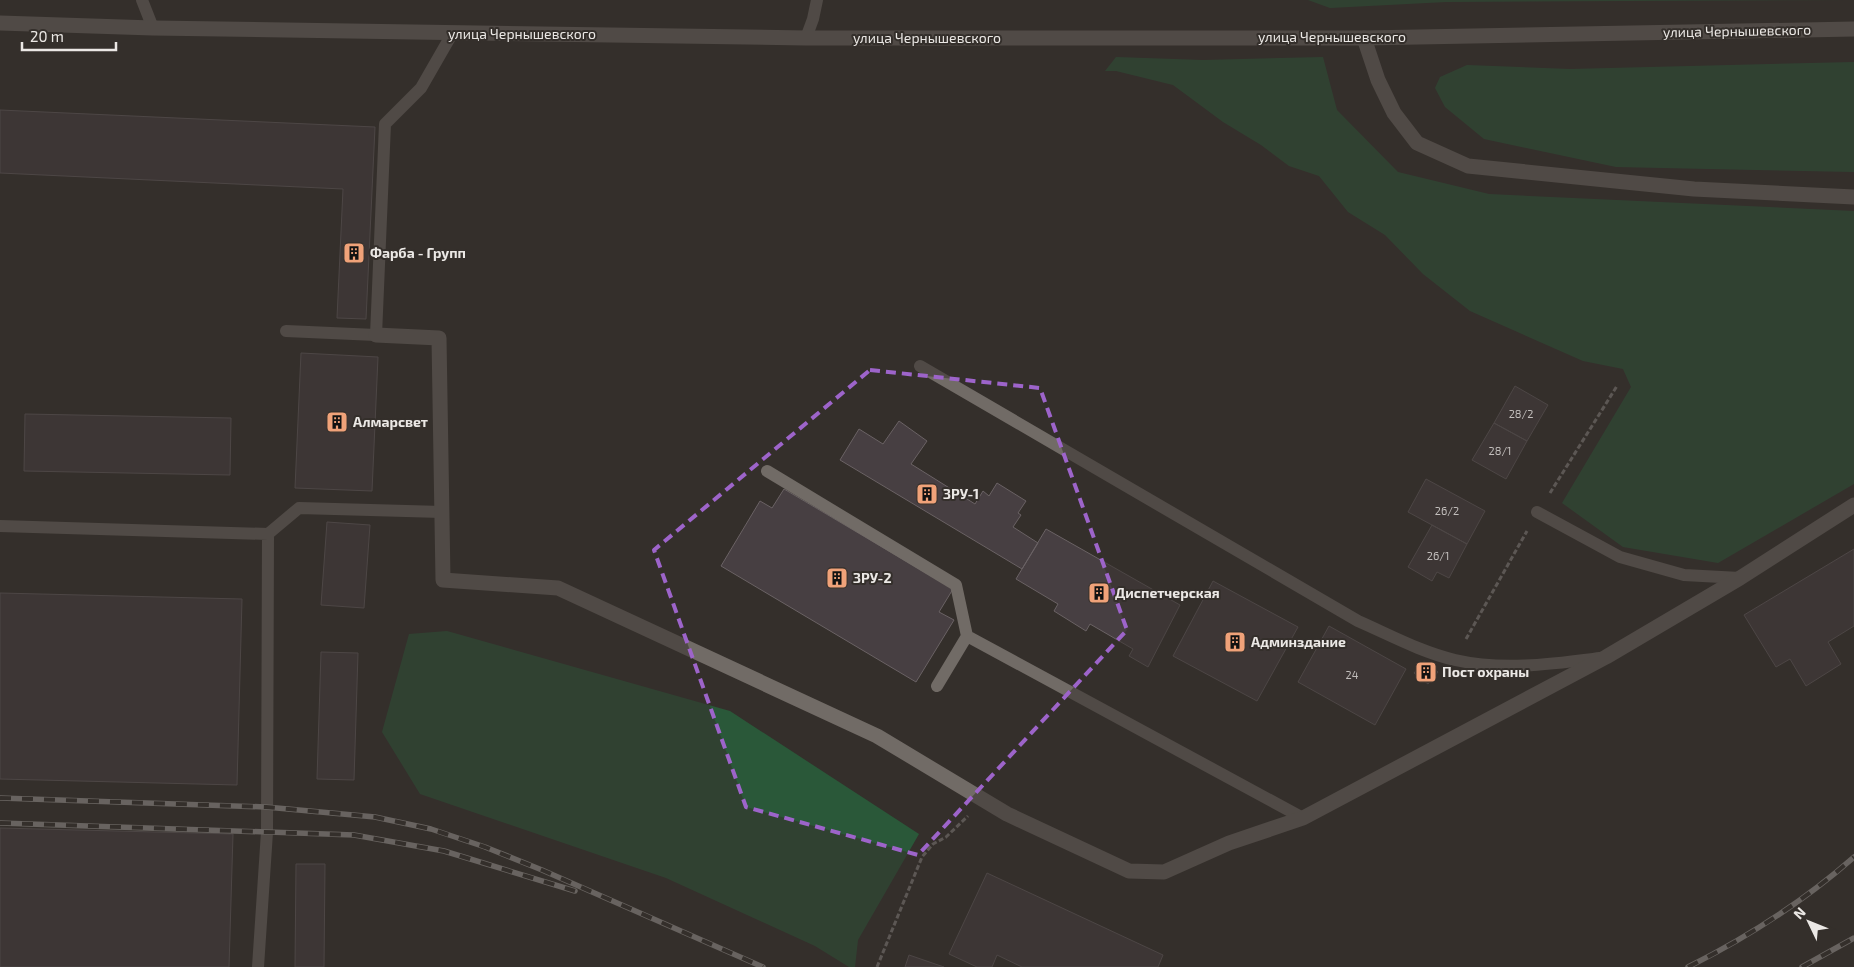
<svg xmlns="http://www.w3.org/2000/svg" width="1854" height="967" font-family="'Exo 2',sans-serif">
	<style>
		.green { fill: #2a5839 }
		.building { fill: #473f42; stroke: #6a6264 }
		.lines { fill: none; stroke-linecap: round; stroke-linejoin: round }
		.path { stroke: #8c8885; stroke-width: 3; stroke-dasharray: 5 2.5; stroke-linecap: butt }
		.lane { stroke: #716b66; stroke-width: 12 }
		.street { stroke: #716b66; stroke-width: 15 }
		.secondary { stroke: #716b66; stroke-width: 15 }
		.rail-casing { stroke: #a6a39f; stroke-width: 5.5 }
		.rail { stroke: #342f2b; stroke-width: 4; stroke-dasharray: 11; stroke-linecap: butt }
		.marked { fill: none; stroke: #9d64ca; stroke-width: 4; stroke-dasharray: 10 6; stroke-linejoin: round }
		.labels { text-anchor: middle; stroke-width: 4; stroke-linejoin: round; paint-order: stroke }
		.number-label { font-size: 11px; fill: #c2bebc }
		.street-label { font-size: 14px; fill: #ebe8e5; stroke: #342f2b }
		.poi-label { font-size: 14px; font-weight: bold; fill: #ebe8e5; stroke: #342f2b; text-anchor: start }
	</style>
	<rect width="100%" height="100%" fill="#342f2b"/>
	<path class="green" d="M1308,0H1854L1446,2L1330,8Z
		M1116,57L1203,60L1323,57L1337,110L1398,172L1489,194L1854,211V484L1718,563L1623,547L1562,503L1631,387L1623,369L1583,361L1470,311L1423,274L1385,235L1348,212L1319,176L1289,166L1261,145L1223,122L1173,85L1116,71H1105Z
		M1854,62V172L1616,167L1484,139L1445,107L1435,88L1440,77L1467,65L1570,69Z
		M447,631L730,711L919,834L858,940L855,967H849L815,946L666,878L420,794L382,732L409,634Z"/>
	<path class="building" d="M0,110L375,127L366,319L337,318L343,189L0,173Z
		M301,353L378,357L372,491L295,488Z
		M1515,386L1548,405L1527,441L1494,423Z
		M25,414L231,418L230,475L24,471Z
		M899,421L927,441L911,464L975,504L983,491L989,496L997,483L1026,501L1018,513L1021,515L1013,527L1038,543L1022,569L840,460L859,429L883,444Z
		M1494,423L1527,441L1506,479L1472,460Z
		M1426,479L1485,511L1467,544L1408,512Z
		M784,489L953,589L939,612L954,620L916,682L721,566L760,501L772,508Z
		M327,522L370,525L364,608L321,605Z
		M1432,525L1467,544L1449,578L1437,572L1432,581L1408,567Z
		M1046,529L1180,605L1148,667L1129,656L1133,649L1090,624L1086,631L1054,611L1058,604L1016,579Z
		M1854,549V626L1828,642L1841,664L1806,686L1790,659L1776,667L1744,615Z
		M1213,581L1298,627L1257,701L1173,656Z
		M0,593L242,599L237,785L0,779Z
		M1329,626L1406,669L1375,725L1298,682Z
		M321,652L358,653L354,780L317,779Z
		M1424,661L1438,672L1428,684L1414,673Z
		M0,828L233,834L229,967H0Z
		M296,864H325L324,967H295Z
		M987,873L1163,955L1158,967H1022L997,955L992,967H977L949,954Z
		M909,955L944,967H905Z"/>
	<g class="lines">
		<path class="path" d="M1550,493L1617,386
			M1466,639L1527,531
			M877,967L922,857L933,844L946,837L968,816"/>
		<path class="lane" d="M142,0L153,28
			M806,38L813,19L817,0
			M286,331L376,335L385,124L421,88L452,34
			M920,366L1358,621C1390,635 1421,652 1455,660C1503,671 1552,664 1600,658
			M767,471L956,585L967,636L1303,818
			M1537,512L1620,557L1684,575L1740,578
			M0,526L268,534
			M937,686L967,636
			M258,967L267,832L268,534L299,508L442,512"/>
		<path class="street" d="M1364,38L1378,80L1394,113L1417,143L1468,166L1694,189L1854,197
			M376,335L439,338L443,580L558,588L877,736L1007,814L1129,871L1164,872L1229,843L1303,818L1606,657L1740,578L1854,505"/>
		<path class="secondary" d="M0,23L153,28L806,38H1364L1854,29"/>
		<g class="rail-casing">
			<path id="rail" d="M0,798L266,807L375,817L431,829L485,847L542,870L763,967
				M0,823L354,835L444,851L575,891
				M1688,967C1748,937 1804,901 1854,857
				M1802,967L1854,938"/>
		</g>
		<use href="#rail" class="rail"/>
	</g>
	<path d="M0 0H1854V967H0ZM870,370L1040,388L1127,630L918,855L746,807L654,550Z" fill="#342f2b" fill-opacity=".55" fill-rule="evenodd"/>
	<path class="marked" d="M870,370L1040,388L1127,630L918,855L746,807L654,550Z"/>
	<defs>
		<g id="building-square" transform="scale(1.125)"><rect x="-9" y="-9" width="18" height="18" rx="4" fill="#f0a279" stroke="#342f2b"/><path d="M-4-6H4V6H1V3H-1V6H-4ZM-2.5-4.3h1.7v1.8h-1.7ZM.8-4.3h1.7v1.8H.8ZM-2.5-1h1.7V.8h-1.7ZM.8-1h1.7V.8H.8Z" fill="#111"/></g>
	</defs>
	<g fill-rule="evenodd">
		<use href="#building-square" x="354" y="253"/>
		<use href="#building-square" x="337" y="422"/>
		<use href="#building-square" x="927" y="494"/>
		<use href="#building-square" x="837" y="578"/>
		<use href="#building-square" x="1099" y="593"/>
		<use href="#building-square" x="1235" y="642"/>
		<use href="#building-square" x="1426" y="672"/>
	</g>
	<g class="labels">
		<g class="number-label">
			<text x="1521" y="418">28/2</text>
			<text x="1500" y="455">28/1</text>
			<text x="1447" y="515">26/2</text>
			<text x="1438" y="560">26/1</text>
			<text x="1352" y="679">24</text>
		</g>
		<g class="street-label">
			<text transform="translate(1737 31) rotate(-1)" y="5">улица Чернышевского</text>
			<text x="522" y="39">улица Чернышевского</text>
			<text x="1332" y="42">улица Чернышевского</text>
			<text x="927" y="43">улица Чернышевского</text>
		</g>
		<g class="poi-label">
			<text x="370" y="258">Фарба - Групп</text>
			<text x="353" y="427">Алмарсвет</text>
			<text x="943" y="499">ЗРУ-1</text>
			<text x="853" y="583">ЗРУ-2</text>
			<text x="1115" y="598">Диспетчерская</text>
			<text x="1251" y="647">Админздание</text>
			<text x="1442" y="677">Пост охраны</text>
		</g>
	</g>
	<g transform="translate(1809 922) rotate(313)" stroke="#342f2b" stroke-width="4" paint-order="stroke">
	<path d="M0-4L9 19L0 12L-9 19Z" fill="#ebe8e5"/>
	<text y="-8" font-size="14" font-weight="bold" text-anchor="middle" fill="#ebe8e5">N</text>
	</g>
	<path d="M22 42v8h94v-8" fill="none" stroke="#ebe8e5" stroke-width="2.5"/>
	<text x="30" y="42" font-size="15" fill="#ebe8e5" stroke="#342f2b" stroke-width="4" paint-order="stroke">20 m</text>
</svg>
